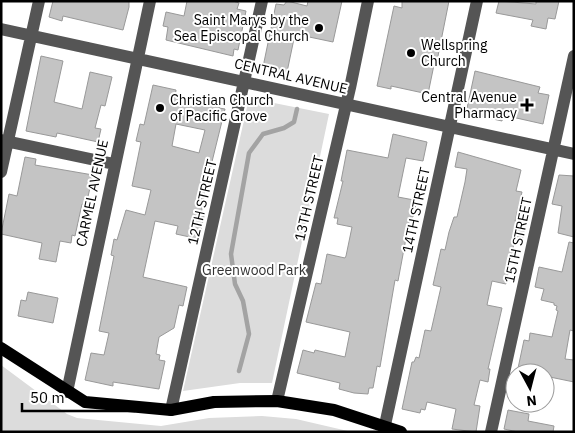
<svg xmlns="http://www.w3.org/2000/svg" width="575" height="433" font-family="'IBM Plex Sans',sans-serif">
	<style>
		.green { fill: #dcdcdc }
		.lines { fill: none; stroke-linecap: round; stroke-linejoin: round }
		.stream { stroke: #a3a3a3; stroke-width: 4.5 }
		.building { fill: #c4c4c4; stroke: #999; fill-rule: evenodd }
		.minor { stroke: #555; stroke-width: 12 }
		.major { stroke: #000; stroke-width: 12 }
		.poi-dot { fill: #000; stroke: #fff; stroke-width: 2 }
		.labels { text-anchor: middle; stroke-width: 4; stroke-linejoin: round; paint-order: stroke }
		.poi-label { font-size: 14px; fill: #000; stroke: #fff; text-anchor: end }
		.street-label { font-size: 14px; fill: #000; stroke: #fff }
		.park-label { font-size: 14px; fill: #333; stroke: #fff }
	</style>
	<rect width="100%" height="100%" fill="#fff"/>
	<path class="green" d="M249,98L329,114L272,383H240L183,391Z
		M1,365L67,414L77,418L161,426L209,418L262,416L296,419L352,432H1Z"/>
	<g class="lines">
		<path class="stream" d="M239,371L249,334L243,301L235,284L231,254L249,153L263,134L284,128L294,122L297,109"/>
	</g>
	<path class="building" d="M53,1H129V7L123,30L63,16L62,21L49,17Z
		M187,1H233L239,3L237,9L246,11L238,50L234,49L233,56L166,40L168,27L163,26L166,12L184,16Z
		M287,1L307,6L308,1H342L333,42L295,34L287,72L263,67L276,4L284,5Z
		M402,1H449L437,61L435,60L428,94L391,86V89L377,86L394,6L402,8Z
		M499,1L536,4V1H559L555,19L548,18L546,29L531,26L533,20L496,13Z
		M41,56L63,61L54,102L82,109L90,72L112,77L105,106L101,105L95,128L101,129L98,142L57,133L56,137L26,131Z
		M475,71L540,87L538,93L549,95L543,124L503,115L502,121L466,113Z
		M153,85L176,90L175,97L199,103V101L204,102L205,97L221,100L219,108L225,109L205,190L201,215L204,216L199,239L176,234L178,226L155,221L143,277L187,287L183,306L179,305L174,328L159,337L156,354L160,355L159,360L165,361L159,389L113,382V386L85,380L91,353L104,355L109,333L99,331L114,256L111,255L114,239L117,240L126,210L145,215L151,190L132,186L141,142L136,141L140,124L144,125ZM176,124L205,130L199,153L172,146Z
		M393,134L427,142L423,161L406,158L398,197L414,200V203L416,204L413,217H410L398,281L395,280L380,367L377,366L373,388H369L368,394L354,393L339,389L340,383L297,373L303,350L314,353L315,350L345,357L350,332L306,322L316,283L321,284L327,254L345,258L346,256L352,227L337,224L338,218H334L343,181H341L347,150L388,158Z
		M458,152L521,170L516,191L522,192L515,221L526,223L521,245L514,243L506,284L492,281L487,305L502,308L488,369H490L488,382L480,380L474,405L480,406L476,432L452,429L456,409L427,402L425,410L421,409L420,413L402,409L412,362H414L416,357L419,358L425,330L431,331L441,287L433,285L441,249L445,250L449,232L454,217H457L465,182L467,169L455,167Z
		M25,157L36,159L35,165L93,175L86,205L82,204L75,236L72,235L71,243L60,241L56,262L39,259L42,243L1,234L9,194L17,196Z
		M559,175L574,176V237L558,233L562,206L552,204Z
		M569,242L574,243V331L570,330L565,359L574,360V382L545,376V373H517L524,340L529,341L530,333L552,337L558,311L556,310L557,306L554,305V303L541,300L544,289L535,287L539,267L562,272Z
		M28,292L58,298L53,323L18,316L21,300L26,301Z
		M508,410L529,414L528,421L554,426L553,432H518L504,429Z"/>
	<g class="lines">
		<path class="minor" d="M1,29L574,154
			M1,140L114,164
			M1,172L39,1
			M67,392L150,1
			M277,401L350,88L368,1
			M171,410L262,1
			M385,425L477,1
			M491,432L574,56"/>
		<path class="major" d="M1,348L85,402L171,410L214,402L277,401L334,410L401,432"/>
	</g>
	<g class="poi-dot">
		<circle cx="319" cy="28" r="5"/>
		<circle cx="411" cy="53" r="5"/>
		<path d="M524.5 97.5h5v5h5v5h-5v5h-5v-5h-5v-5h5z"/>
		<circle cx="160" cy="108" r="5"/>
	</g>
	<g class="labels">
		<g class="poi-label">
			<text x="309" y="25">Saint Marys by the<tspan x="309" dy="16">Sea Episcopal Church</tspan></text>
			<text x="421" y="50" text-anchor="start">Wellspring<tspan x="421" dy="16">Church</tspan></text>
			<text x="517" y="102">Central Avenue<tspan x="517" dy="16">Pharmacy</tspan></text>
			<text x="170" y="105" text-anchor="start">Christian Church<tspan x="170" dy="16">of Pacific Grove</tspan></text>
		</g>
		<g class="street-label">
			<text transform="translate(291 76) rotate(13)" y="5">CENTRAL AVENUE</text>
			<text transform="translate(92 193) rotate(-78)" y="5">CARMEL AVENUE</text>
			<text transform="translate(309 198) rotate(-77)" y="5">13TH STREET</text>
			<text transform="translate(202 202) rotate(-77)" y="5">12TH STREET</text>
			<text transform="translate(416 210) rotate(-78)" y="5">14TH STREET</text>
			<text transform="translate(518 240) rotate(-78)" y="5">15TH STREET</text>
		</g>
		<g class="park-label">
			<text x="254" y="275">Greenwood Park</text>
		</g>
	</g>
	<rect width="575" height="433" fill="none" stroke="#000000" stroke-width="5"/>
	<g transform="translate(530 388) rotate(173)"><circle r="24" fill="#ffffff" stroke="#999999"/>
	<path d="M0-4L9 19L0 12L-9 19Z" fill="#000000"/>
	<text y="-8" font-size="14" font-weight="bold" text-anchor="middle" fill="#000000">N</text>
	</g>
	<path d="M22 403v8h112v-8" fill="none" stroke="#000000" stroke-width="2.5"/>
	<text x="30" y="403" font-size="15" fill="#000000" stroke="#ffffff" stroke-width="4" paint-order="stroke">50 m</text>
</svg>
